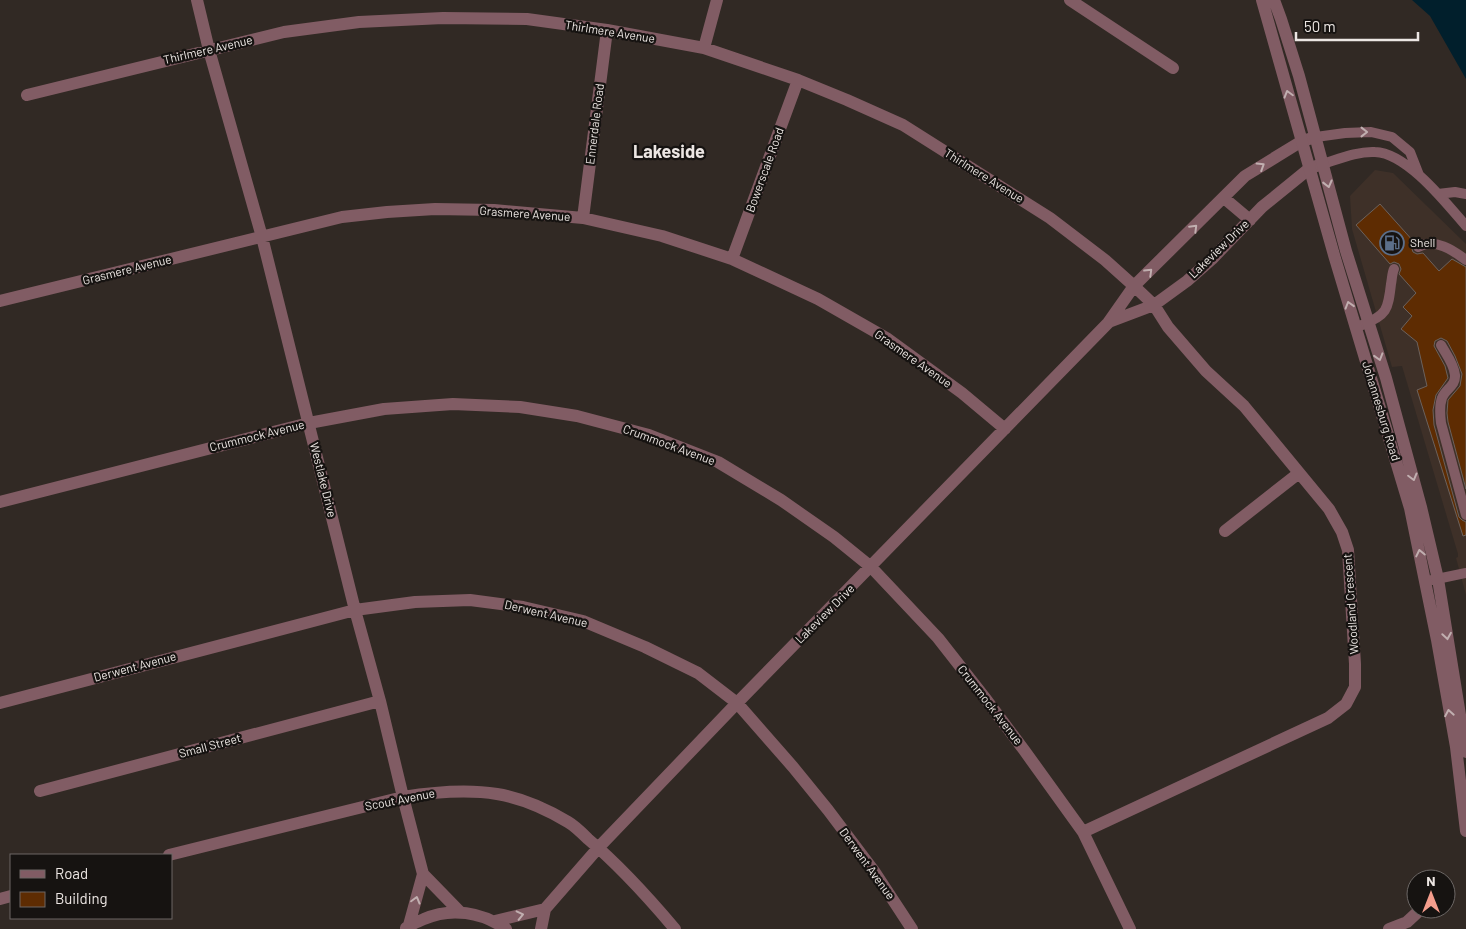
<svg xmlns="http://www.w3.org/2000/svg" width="1466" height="929" font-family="Barlow,sans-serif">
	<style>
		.built { fill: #3e3028 }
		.water { fill: #011f2c }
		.building { fill: #5e2c02; stroke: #6c625d }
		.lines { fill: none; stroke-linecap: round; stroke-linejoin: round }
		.service { stroke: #815c64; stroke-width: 10 }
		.minor { stroke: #815c64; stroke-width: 12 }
		.tertiary { stroke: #815c64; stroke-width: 12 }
		.oneway { stroke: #c1afb0 }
		.labels { text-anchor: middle; stroke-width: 4.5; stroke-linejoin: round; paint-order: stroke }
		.street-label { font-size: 12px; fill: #ece6e3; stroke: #161311 }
		.poi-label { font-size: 12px; fill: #ece6e3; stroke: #161311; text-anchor: start }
		.district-label { font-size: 18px; font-weight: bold; fill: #ece6e3; stroke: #161311 }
	</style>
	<rect width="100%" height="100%" fill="#312924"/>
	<path class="built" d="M1375,170L1393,173L1466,244V595L1456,558L1458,557V554L1402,366L1392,367L1352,229L1350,196Z"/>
	<path class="water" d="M1412,0H1466V79L1430,16Z"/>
	<path class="building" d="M1380,204L1414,242L1411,246L1413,252L1417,254L1423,253L1439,271L1452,259L1466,267V489L1448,422L1447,413L1448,400L1460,386L1462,374L1455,356L1447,341L1441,338L1435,341L1434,346L1445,366L1448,378L1436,395L1433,410L1434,425L1459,517L1462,520L1466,522V535L1463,536L1417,390L1427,386L1417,342L1401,329L1412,316L1403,307L1416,293L1399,274L1401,269L1399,264L1394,262L1390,264L1356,225Z"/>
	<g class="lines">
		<path class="service" d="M1316,137L1345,133L1371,132L1392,137L1410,152L1419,175
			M1323,164C1339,159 1358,151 1375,152C1407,153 1446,203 1466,226
			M1438,194L1455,192L1466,194
			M1418,247C1435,238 1453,250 1466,260
			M1362,325C1387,315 1388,310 1391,284C1392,279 1392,273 1394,269
			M1441,345C1446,354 1454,364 1455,375C1456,386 1445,389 1442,398C1439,406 1440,415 1441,423L1466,515
			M1432,580L1466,573"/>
		<path class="minor" d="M197,0L209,50L262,237L355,610L380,701L403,797L423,874L409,925
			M1070,0L1173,68
			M704,48L717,0
			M27,95L284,32L359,22L443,18L527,19L607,30L704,48L798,80L847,100L903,125L1050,218L1105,260L1134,286L1154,305L1168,327L1206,371L1244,406L1329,509L1342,532L1348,550L1355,664V687L1346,704L1328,718L1083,832
			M1224,198L1250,220
			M583,218L607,30
			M732,259L798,80
			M0,301L342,217L387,212L435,209L494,210L583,218L662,236L732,259L818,299L888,339L962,393L1005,429
			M1109,322L1154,305L1187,281L1212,259L1262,207L1310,168L1323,164
			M0,502L309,423L384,409L453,404L520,407L577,416L649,435L718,462L781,500L834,537L871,567L938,638L985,698L1024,750L1083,832L1130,929
			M1225,531L1299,473
			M0,703L355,610L415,602L470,600L523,607L583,621L645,647L698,673L737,703L793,767L828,810L874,871L912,929
			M40,791L380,701
			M169,855L403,797C434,792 466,789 497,794C521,798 548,810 568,822C575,826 582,833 588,839C620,866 648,897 675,929
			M423,874L460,912
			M0,899L11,896
			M495,921L545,909
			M406,928C411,924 418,922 424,919C451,907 482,912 506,929
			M541,929L545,909L599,847L737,703L1108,323L1134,286L1245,176L1302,141L1316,137
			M1389,929L1407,922L1421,909"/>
		<path class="tertiary" d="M1262,0L1334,255L1410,508L1437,640L1456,747L1466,831
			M1274,0L1281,19L1299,76L1346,251L1386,378L1421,507L1438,579L1466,752"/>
	</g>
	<defs><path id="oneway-chevron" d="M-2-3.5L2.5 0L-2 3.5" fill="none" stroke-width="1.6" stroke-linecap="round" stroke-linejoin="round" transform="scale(1.25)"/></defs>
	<g class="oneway">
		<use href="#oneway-chevron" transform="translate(1288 94) rotate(-106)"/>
		<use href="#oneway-chevron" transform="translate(1364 132)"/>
		<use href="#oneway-chevron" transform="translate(1261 166) rotate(-32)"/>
		<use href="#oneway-chevron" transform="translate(1328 184) rotate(76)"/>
		<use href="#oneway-chevron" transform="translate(1194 228) rotate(-45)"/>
		<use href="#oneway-chevron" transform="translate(1149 272) rotate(-44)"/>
		<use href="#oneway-chevron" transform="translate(1349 305) rotate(-107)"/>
		<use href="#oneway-chevron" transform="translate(1379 357) rotate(73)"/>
		<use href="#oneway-chevron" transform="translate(1413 477) rotate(75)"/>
		<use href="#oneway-chevron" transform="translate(1420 553) rotate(-102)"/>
		<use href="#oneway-chevron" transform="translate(1447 636) rotate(81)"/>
		<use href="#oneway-chevron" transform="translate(1449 713) rotate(-100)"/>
		<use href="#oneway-chevron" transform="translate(416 900) rotate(-75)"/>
		<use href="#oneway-chevron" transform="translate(520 915) rotate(-13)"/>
	</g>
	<defs>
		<g id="fuel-ring" transform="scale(1.25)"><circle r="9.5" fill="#161311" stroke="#5c6f8a" stroke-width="1.5"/><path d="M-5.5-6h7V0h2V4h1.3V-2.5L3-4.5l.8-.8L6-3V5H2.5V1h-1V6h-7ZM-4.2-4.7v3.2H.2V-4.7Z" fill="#5c6f8a"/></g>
	</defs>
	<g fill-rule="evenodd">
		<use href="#fuel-ring" x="1392" y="243"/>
	</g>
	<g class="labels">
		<g class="street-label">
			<text transform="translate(610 32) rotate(9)" y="4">Thirlmere Avenue</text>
			<text transform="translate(208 50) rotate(-13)" y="4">Thirlmere Avenue</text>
			<text transform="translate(595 124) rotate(-83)" y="4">Ennerdale Road</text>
			<text transform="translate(765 170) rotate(-70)" y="4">Bowerscale Road</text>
			<text transform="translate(984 176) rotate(32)" y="4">Thirlmere Avenue</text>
			<text transform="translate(525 214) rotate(4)" y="4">Grasmere Avenue</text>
			<text transform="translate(1219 249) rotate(-44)" y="4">Lakeview Drive</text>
			<text transform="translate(127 270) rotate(-14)" y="4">Grasmere Avenue</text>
			<text transform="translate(913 359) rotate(35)" y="4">Grasmere Avenue</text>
			<text transform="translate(1381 411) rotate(73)" y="4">Johannesburg Road</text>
			<text transform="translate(257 436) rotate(-14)" y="4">Crummock Avenue</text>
			<text transform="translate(669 445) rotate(20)" y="4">Crummock Avenue</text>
			<text transform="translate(323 480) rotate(76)" y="4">Westlake Drive</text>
			<text transform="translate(1351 604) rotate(-94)" y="4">Woodland Crescent</text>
			<text transform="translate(546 614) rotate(13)" y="4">Derwent Avenue</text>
			<text transform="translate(825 614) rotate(-45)" y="4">Lakeview Drive</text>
			<text transform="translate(135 667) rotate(-15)" y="4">Derwent Avenue</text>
			<text transform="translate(990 705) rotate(52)" y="4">Crummock Avenue</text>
			<text transform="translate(210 746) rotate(-15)" y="4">Small Street</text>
			<text transform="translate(400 800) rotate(-11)" y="4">Scout Avenue</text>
			<text transform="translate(867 864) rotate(54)" y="4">Derwent Avenue</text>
		</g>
		<g class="poi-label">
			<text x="1410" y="247">Shell</text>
		</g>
		<g class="district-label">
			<text x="669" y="158">Lakeside</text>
		</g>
	</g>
	<rect x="10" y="854" width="162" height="65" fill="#161311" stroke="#6c6765"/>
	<rect x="20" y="870" width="25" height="8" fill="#815c64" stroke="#6c6765"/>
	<text x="55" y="879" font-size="15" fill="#ece6e3">Road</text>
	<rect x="20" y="892" width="25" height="15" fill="#5e2c02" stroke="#6c6765"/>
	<text x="55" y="904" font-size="15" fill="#ece6e3">Building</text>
	<g transform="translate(1431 894)"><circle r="24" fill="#161311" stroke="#6c6765"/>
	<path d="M0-4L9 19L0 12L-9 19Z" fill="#f49d8c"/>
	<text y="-8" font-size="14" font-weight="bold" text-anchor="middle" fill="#ece6e3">N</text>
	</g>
	<path d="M1296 32v8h122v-8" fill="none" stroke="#ece6e3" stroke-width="2.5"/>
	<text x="1304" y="32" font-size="15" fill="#ece6e3" stroke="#161311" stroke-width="4" paint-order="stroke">50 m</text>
</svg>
